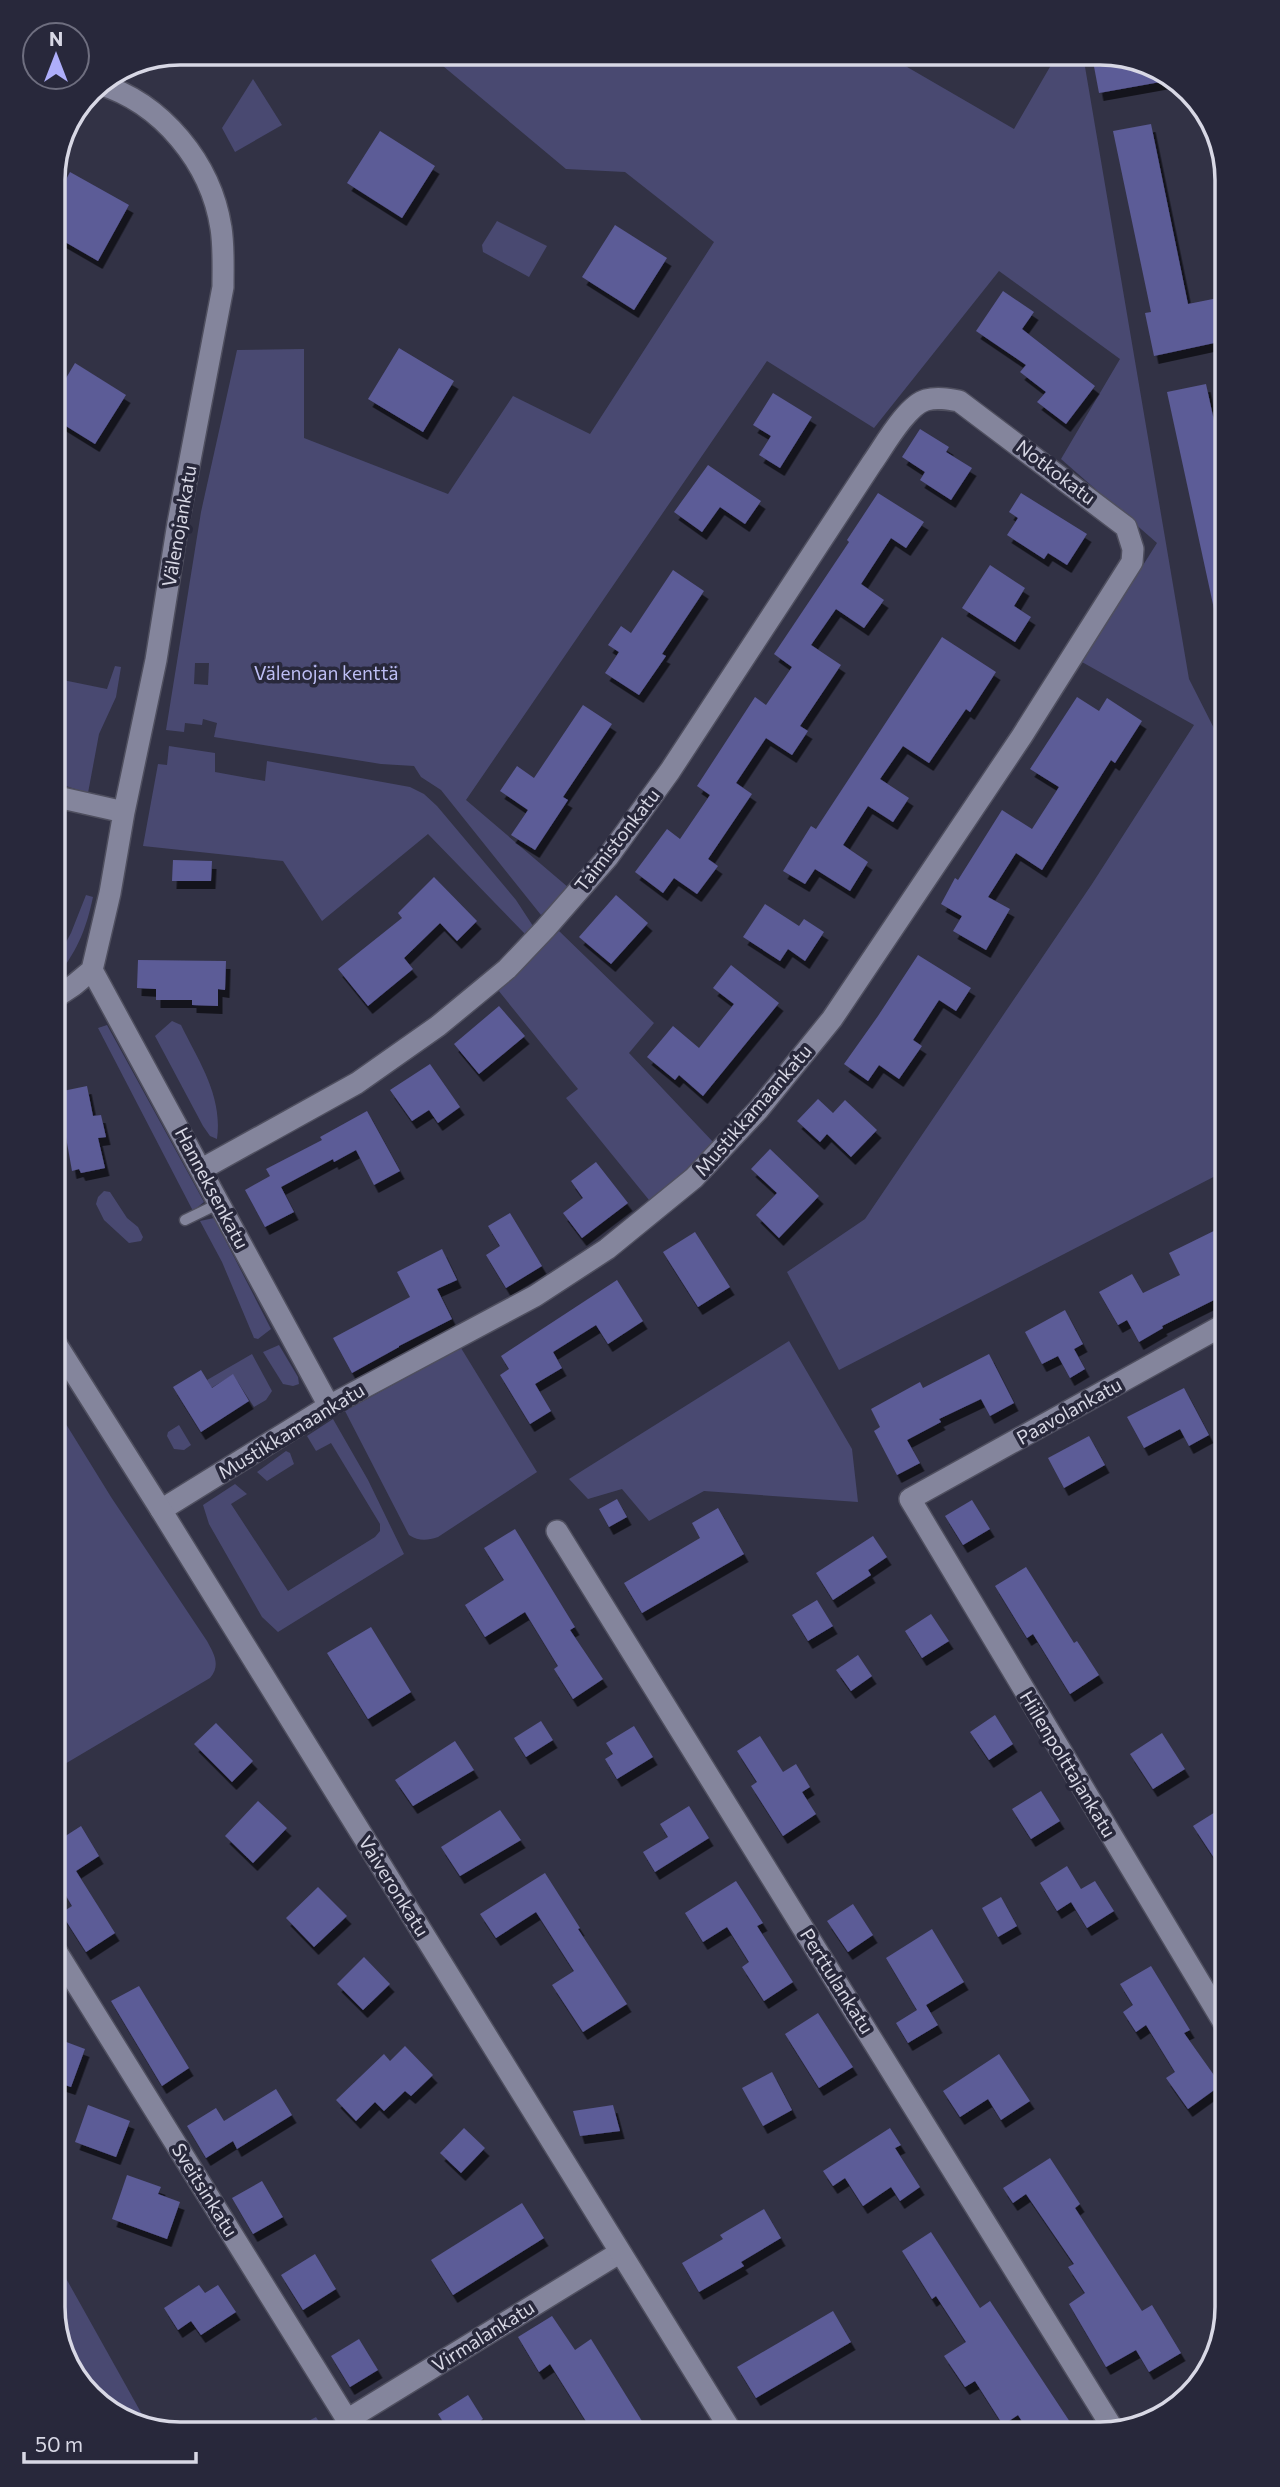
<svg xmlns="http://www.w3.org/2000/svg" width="1280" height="2487" font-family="Commissioner,sans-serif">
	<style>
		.green { fill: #494971; fill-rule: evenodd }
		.building { fill: #5c5b97; filter: url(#shadow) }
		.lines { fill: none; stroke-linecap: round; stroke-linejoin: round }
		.service-casing { stroke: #4f4f5f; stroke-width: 13 }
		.minor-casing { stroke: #4f4f5f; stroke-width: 24 }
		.secondary-casing { stroke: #4f4f5f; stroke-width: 24 }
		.service { stroke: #84859c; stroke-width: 10 }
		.minor { stroke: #84859c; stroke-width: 21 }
		.secondary { stroke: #84859c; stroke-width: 21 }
		.labels { text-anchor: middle; stroke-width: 7; stroke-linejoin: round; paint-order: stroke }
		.street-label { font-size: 19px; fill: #d8d8e5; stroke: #28283b }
		.park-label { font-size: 19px; fill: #bdbef4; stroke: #28283b }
		.rim { fill: none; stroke: #d8d8e5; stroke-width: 3.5 }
	</style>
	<defs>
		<filter id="shadow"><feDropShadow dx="4.5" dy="8" stdDeviation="0" flood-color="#0009"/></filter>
	</defs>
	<rect width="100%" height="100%" fill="#323245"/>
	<path class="green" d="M435,53H883L1014,129L1058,53L1083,55L1189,679L1227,754V1170L839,1370L787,1272L865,1219L1092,884L1194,725L1082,662L1157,543L1061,459L1120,359L999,271L874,428L767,361L466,800L569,888L541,915L441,790L421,777L414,766L381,764L214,737L217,723L203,719L202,725L185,723L184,732L166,730L201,512L237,350L304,349V438L448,494L513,396L590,434L714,242L625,172L566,169L443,66ZM195,663H209L208,685L194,684Z
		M253,79L282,125L235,152L222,128Z
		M497,221L547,246L529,277L483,252L482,245Z
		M115,666L121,667L116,697L99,734L88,793L53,782V678L107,689Z
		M169,746L215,753V772L265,781L267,761L410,787L424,794L437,806L516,900L533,926L525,934L428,834L322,921L283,861L143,846L158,764L167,765Z
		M86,895L93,897C86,930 76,955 53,980V966L71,933Z
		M559,931L654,1023L629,1053L714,1143L692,1165L649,1200L566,1098L578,1089L498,990Z
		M172,1021L181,1025C199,1062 223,1096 217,1139L210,1136L203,1126L155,1036Z
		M107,1025L204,1202L193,1211L98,1028Z
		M104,1191L110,1192L127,1218L138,1227L143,1237L141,1241L129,1243L104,1220L96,1204L98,1197Z
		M214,1218L271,1329L258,1339L254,1338L222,1262L200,1221Z
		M789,1341L852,1449L858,1502L704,1491L649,1521L622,1489L588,1499L569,1479Z
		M279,1345L298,1377L299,1384L293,1386L283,1384L263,1352Z
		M461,1348L537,1472L438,1537C426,1541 419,1541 409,1535L345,1411Z
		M252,1354L272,1391L266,1400L254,1407L233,1375L211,1388L207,1380Z
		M53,1403L111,1497L207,1641C214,1654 221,1665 210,1678L53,1771Z
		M333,1419L368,1480L404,1554L278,1632L262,1617L209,1524L203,1505L235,1484L247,1494L231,1504L288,1591L375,1537L380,1531V1524L331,1443L316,1451L307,1436Z
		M179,1425L191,1445L184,1450L174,1449L167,1436L168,1432Z
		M286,1451L290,1453L294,1464L267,1481L257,1472Z
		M53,2255L148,2425L103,2408L62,2356L53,2307Z
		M316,2417L327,2434H284Z"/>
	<path class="building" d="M1109,53L1177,79L1099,93L1092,56Z
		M1151,124L1188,304L1228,296V340L1154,356L1145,313L1151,312L1113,131Z
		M380,131L435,166L402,218L347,183Z
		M70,172L129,205L98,261L53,235V189L59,193Z
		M615,225L667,258L634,310L582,277Z
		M1003,291L1034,312L1022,329L1095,386L1066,424L1037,402L1046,392L1020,372L1026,365L976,331Z
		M399,348L454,381L423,432L368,399Z
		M75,363L126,395L95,444L53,418V400Z
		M1206,384L1228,485V632H1219L1167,392Z
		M773,393L812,417L780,468L759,455L771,436L753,425Z
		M920,429L949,447L946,452L972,468L951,500L920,480L925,472L902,457Z
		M708,465L761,501L745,524L720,507L702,532L674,512Z
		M878,493L924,522L906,548L891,538L861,584L884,600L864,628L836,609L811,645L841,665L800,726L808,731L792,755L766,738L736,783L752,794L708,859L718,866L697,894L674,878L663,893L635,872L667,829L680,839L710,795L697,786L755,697L766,705L792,667L774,654L849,542L847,540Z
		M1021,493L1087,534L1067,565L1048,553L1044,559L1007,535L1018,518L1009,512Z
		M990,565L1025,588L1014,606L1031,617L1015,642L962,608Z
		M673,570L704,591L662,654L666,656L639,695L605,673L619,652L608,645L621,626L631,633Z
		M942,637L996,672L970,712L966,709L929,763L903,746L880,779L909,798L893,822L868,806L843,845L868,862L850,891L815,869L805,884L783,871L811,826L816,829Z
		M1077,697L1099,711L1107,698L1142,721L1115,763L1111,760L1042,870L1016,853L988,897L1010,909L986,950L953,931L962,916L941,904L955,878L958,880L1002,810L1032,829L1059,787L1030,769Z
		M583,705L612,724L563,797L568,800L535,850L511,835L528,810L500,791L517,766L534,778Z
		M173,860L212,861L211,881H172Z
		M434,877L477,921L457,941L440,923L404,958L413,969L368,1006L338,969L402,918L398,913Z
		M616,895L648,923L611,964L579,937Z
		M765,904L799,926L804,919L824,932L805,961L788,949L780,961L743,937Z
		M918,955L971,988L956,1011L939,1000L913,1040L922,1046L899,1079L879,1065L868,1081L844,1064L878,1016Z
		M138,960L226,961L225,990L218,989V1006L192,1005V1000H156V989L137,988Z
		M731,965L779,1003L703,1096L679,1075L675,1080L647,1057L673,1026L699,1048L734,1004L713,988Z
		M499,1006L525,1036L479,1074L454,1044Z
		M430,1064L460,1107L438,1123L429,1110L412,1121L390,1090Z
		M87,1086L93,1116L101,1115L106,1137L98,1138L105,1168L81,1173L79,1169L72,1171L58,1092Z
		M818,1099L833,1113L845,1100L877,1130L851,1157L827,1134L820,1142L797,1121Z
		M367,1111L400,1171L374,1185L356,1150L334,1162L333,1159L281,1187L294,1212L265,1227L245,1190L270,1176L266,1169L322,1140L320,1137Z
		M770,1149L819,1196L779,1238L756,1215L777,1193L751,1169Z
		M596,1162L628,1203L582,1238L563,1213L583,1198L571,1181Z
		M510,1213L542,1266L506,1288L486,1255L500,1246L488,1226Z
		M1228,1224V1293L1162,1326L1163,1328L1139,1342L1127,1320L1118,1325L1099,1292L1132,1274L1143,1293L1180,1275L1169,1253Z
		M695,1232L730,1287L698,1307L663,1252Z
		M442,1249L457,1280L437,1289L452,1319L399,1346V1347L352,1373L333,1338L410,1297L397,1272Z
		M617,1280L643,1321L608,1344L596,1325L553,1352L562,1368L535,1384L551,1411L530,1424L500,1375L509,1369L501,1356Z
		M1065,1310L1083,1344L1074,1349L1085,1369L1070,1378L1058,1356L1042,1364L1025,1332Z
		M989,1354L1014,1403L990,1416L981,1399L939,1419L941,1422L907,1440L920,1463L897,1475L874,1431L880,1427L871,1409L920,1382L923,1388Z
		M201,1370L212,1388L233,1374L249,1401L201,1432L173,1387Z
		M1184,1388L1209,1435L1189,1446L1180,1429L1144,1448L1127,1417Z
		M1089,1436L1105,1465L1064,1488L1048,1458Z
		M617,1499L627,1517L609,1527L599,1509Z
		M972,1500L990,1529L963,1545L945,1516Z
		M718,1508L744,1554L642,1613L624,1583L700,1538L692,1523Z
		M515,1529L575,1627L570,1630L603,1679L573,1699L554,1669L558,1666L525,1612L485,1637L465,1605L504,1580L484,1548Z
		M873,1536L887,1557L868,1570L871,1575L833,1600L816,1573Z
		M1026,1567L1074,1643L1077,1641L1099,1675L1070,1694L1033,1634L1027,1638L995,1586Z
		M817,1600L833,1626L808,1641L792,1615Z
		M931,1614L949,1641L922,1658L905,1631Z
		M371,1627L411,1692L368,1719L327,1653Z
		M858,1655L872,1676L851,1691L836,1670Z
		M995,1715L1013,1744L989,1760L970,1732Z
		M541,1721L553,1740L526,1757L514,1738Z
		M216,1723L253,1761L232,1782L194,1744Z
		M634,1726L653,1757L617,1779L605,1759L613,1754L606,1743Z
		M1162,1733L1185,1769L1153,1789L1130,1754Z
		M760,1736L783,1772L796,1764L810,1787L802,1792L816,1814L783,1836L751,1786L757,1782L737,1751Z
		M455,1741L474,1770L413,1806L395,1780Z
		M1041,1791L1060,1821L1031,1839L1012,1809Z
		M258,1801L287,1828L253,1863L225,1836Z
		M1228,1804V1879L1193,1826Z
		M689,1806L709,1838L655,1872L643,1852L668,1837L660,1824Z
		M500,1810L521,1840L460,1876L441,1847Z
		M81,1826L99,1856L76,1871L115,1933L86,1952L61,1913L72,1906L53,1874V1844Z
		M1067,1866L1081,1889L1095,1881L1114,1911L1087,1928L1071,1902L1057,1911L1040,1883Z
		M545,1873L580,1928L578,1929L627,2004L583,2032L552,1985L574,1971L536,1912L496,1938L480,1914Z
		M736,1881L763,1923L757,1926L793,1982L764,2001L742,1967L749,1962L727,1927L703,1942L685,1913Z
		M318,1887L347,1916L314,1947L286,1918Z
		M1001,1897L1017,1926L998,1937L982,1908Z
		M853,1904L873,1935L848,1952L827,1921Z
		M932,1929L964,1982L926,2005L938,2025L908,2043L896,2023L917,2010L886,1958Z
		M364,1957L390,1984L363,2010L337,1984Z
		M1151,1966L1190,2030L1184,2033L1221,2085L1188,2109L1166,2078L1175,2072L1146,2025L1136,2032L1123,2012L1133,2005L1120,1984Z
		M139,1986L189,2068L162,2086L111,2001Z
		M818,2013L853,2067L819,2088L785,2034Z
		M53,2037L85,2049L71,2087L53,2081Z
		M405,2046L433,2075L411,2096L405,2091L384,2111L375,2102L356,2121L336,2100L384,2054L390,2061Z
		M999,2054L1030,2101L1001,2120L988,2099L960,2117L943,2091Z
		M772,2072L792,2110L763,2126L742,2088Z
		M276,2089L292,2115L237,2149L233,2141L206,2158L187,2126L216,2108L224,2121Z
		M88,2105L130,2121L116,2157L75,2142Z
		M613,2105L620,2131L580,2136L573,2111Z
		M464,2128L485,2148L461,2173L440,2153Z
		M890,2128L901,2145L895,2148L920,2187L900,2201L891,2187L863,2206L845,2178L833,2186L823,2171Z
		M1050,2158L1080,2204L1075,2208L1142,2311L1152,2305L1181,2353L1149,2372L1136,2350L1106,2367L1069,2304L1085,2293L1068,2267L1074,2264L1026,2194L1013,2203L1003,2188Z
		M127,2175L161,2187L158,2194L180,2202L167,2239L112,2219Z
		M262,2181L283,2217L253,2234L232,2198Z
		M522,2203L544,2238L453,2295L431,2260Z
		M764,2209L781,2238L741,2262L744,2266L699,2292L682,2263L723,2239L720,2235Z
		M931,2232L980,2308L990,2301L1072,2425L1057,2434H1030L1018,2415L1003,2425L975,2381L965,2387L944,2356L966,2342L936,2296L932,2299L902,2251Z
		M315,2254L336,2289L303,2310L281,2275Z
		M199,2285L205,2293L218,2285L236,2312L201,2335L191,2321L178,2330L164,2308Z
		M833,2311L851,2342L756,2398L737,2367Z
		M552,2316L575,2350L591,2339L650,2434H594L550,2364L539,2372L518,2337Z
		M359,2339L378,2370L350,2387L331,2356Z
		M468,2395L483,2419L459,2434H423L443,2422L438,2414Z"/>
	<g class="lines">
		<g class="service-casing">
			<path id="service" d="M185,1220L220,1203"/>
		</g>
		<g class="minor-casing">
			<path id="minor" d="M53,796L124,812
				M92,970L329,1406
				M53,999L74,985L92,970L110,893L124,812L156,660L178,523L223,287C223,267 224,247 221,228C211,163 162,103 99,84
				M161,1510L329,1406L535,1296L607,1249L694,1178L759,1109L832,1019L1022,736L1132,562L1133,549L1126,527L959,401C948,399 937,397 926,400C907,405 884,446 872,463L670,771L608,857L545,929L507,969L438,1026L357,1083L202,1169
				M557,1531L1115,2432
				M53,1946L356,2434
				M1227,2028L910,1499L1227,1323
				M347,2420L619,2253"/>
		</g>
		<g class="secondary-casing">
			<path id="secondary" d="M53,1339L161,1510L733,2434"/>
		</g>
		<use href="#service" class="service"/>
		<use href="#minor" class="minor"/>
		<use href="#secondary" class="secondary"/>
	</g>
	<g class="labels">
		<g class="street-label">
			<text transform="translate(1056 472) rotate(37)" y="7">Notkokatu</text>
			<text transform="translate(179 526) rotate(-80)" y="7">Välenojankatu</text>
			<text transform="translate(617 840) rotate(-52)" y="7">Taimistonkatu</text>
			<text transform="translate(753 1110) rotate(-49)" y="7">Mustikkamaankatu</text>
			<text transform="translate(212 1188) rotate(62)" y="7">Hanneksenkatu</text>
			<text transform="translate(1069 1411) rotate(-29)" y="7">Paavolankatu</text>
			<text transform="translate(291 1431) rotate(-31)" y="7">Mustikkamaankatu</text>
			<text transform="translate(1068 1764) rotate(59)" y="7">Hiilenpolttajankatu</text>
			<text transform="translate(394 1886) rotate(58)" y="7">Vaiveronkatu</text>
			<text transform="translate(837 1981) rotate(58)" y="7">Perttulankatu</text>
			<text transform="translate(205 2190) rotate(58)" y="7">Sveitsinkatu</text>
			<text transform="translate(483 2336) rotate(-32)" y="7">Virmalankatu</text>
		</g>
		<g class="park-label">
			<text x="326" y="680">Välenojan kenttä</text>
		</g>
	</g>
	<path d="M0 0H1280V2487H0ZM180 65H1100A115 115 0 0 1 1215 180V2307A115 115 0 0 1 1100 2422H180A115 115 0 0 1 65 2307V180A115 115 0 0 1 180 65Z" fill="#28283b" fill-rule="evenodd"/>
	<path class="rim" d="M180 65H1100A115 115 0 0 1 1215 180V2307A115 115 0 0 1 1100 2422H180A115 115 0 0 1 65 2307V180A115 115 0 0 1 180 65Z"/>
	<g transform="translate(56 56)"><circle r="33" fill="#28283b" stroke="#6e6e7f" stroke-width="2"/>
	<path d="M0-5L12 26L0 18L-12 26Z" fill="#aeaefa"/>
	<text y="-10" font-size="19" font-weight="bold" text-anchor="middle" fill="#d8d8e5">N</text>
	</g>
	<path d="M24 2452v10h172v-10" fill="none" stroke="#d8d8e5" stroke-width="3.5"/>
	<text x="35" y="2452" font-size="21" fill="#d8d8e5" stroke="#28283b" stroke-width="5" paint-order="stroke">50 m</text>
</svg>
